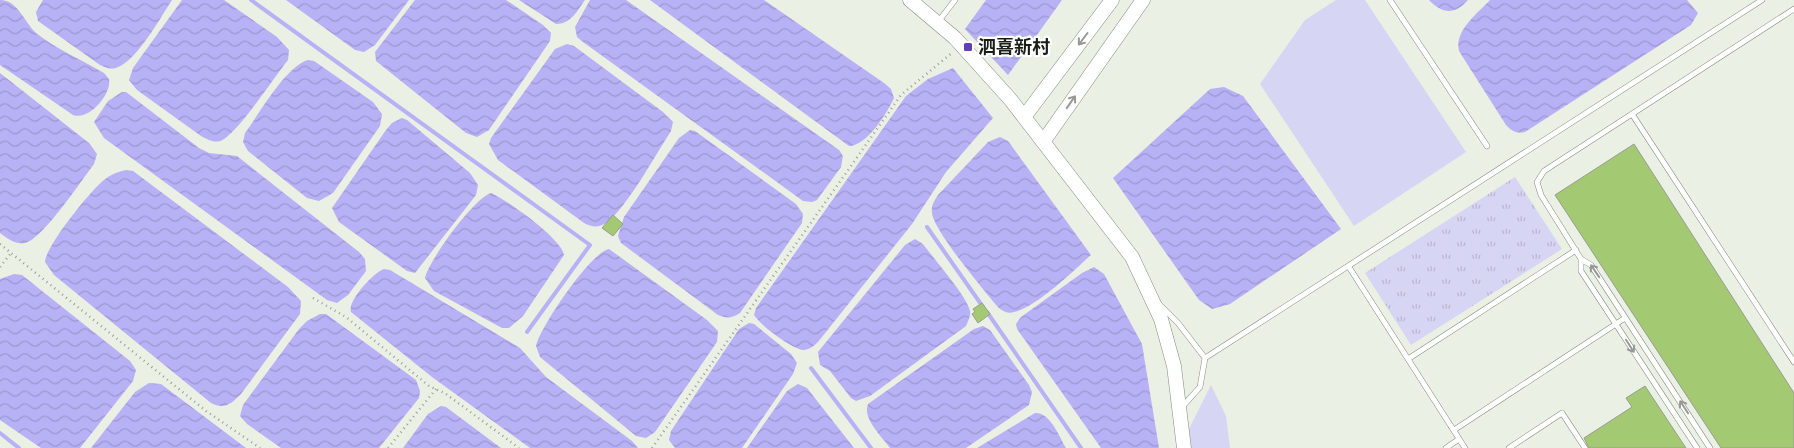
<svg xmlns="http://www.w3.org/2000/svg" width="1794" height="448" font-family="'Crimson Pro','Noto Sans SC',serif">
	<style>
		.grass { fill: url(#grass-tufts) }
		.garden { fill: #d7d5f4 }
		.water { fill: url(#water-waves) }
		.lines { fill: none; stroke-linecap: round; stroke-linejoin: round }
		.stream { stroke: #b7b1f6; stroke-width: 4 }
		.building { fill: #a3ca73; stroke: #979d91 }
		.lane-casing { stroke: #878d81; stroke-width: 6 }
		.secondary-casing { stroke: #878d81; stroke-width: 15 }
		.path { stroke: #9ca096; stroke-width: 2.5; stroke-dasharray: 1 4; stroke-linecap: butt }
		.lane { stroke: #fff; stroke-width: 5 }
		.secondary { stroke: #fff; stroke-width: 14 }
		.oneway { stroke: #989997 }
		.poi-dot { fill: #5d41b9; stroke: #fff; stroke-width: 2 }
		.labels { text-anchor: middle; stroke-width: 4.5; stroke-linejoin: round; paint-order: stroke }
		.poi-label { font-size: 18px; font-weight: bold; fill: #1b1d18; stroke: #fff; text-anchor: start }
	</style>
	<defs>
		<pattern id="grass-tufts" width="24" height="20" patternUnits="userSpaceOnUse" patternTransform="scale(1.25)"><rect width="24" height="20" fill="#d7d5f4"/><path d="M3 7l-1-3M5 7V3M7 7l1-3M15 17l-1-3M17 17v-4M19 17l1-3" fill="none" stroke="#b8b6d0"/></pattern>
		<pattern id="water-waves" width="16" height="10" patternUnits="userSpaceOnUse" patternTransform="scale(1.25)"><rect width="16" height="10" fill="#b7b1f6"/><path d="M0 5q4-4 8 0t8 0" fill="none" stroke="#9d98d2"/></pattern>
	</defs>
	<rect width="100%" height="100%" fill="#eaf0e3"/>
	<path class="grass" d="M1515,177L1562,249L1411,345L1365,273Z"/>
	<path class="garden" d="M1336,0H1365L1466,152L1354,226L1260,84L1305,20Z
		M1211,385L1226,416L1230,448H1191L1189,429Z"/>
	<path class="water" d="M0,0C18,0 24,22 36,33C56,49 82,60 104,73L109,79C112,94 89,121 73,115L0,65Z
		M43,0H172C160,18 138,59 118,67C112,70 106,68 100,65L38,21L36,12Z
		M182,0H224L277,37L289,50L288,60C275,76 236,136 220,141C213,143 207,139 201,136L137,90L129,80L133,68Z
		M286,0H409L375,45L364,52L355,50Z
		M415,0H506L543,25L551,33L550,41L489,130L477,137L466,133L376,61L375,52Z
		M519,0H585C577,11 571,24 556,24Z
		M590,0H626L839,150L843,156L841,167L817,200L812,202L803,201L583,42L577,37L575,27Z
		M650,0H764L884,83L891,89L894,98C887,113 867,146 849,146Z
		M986,0H1062L1008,75L965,29Z
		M1429,0H1468C1455,15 1442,14 1429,0Z
		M1490,0H1687L1698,13L1691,25L1525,132C1516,134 1512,131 1506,125L1459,51C1454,31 1477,14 1490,0Z
		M567,44L574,46L663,112L673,122L671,131C656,154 626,209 606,223C598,228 592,227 584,223L498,160L489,144L491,138L555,49Z
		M308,60L314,61L373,102L382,114L380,126L333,193L319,201L307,198L248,151L243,142L245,133C260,113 285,67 308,60Z
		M953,68L993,118L946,172L912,224L818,342C814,346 810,349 804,350C793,350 760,325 754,315L756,308L906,96L928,79Z
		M0,73L89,143L97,154L94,164C81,181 42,240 25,243C15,245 7,238 0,233Z
		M1224,87L1243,96L1341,229L1230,304L1212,309L1199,300L1113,178L1210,89Z
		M122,92H126L199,148L209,153L237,156L359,252L365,259L366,271L348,295L337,303L327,300L104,138L94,122L108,101Z
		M402,118L407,120L470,173L478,185L476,195L415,273L407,271L339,222L332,208L386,130L392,123Z
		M690,130L695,131L796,204L803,214L802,223L740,313C732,318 727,319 718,315L621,243L618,236L624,217L679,138Z
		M1000,137L1008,141L1091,255C1073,271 1037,307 1014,312C1007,314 1002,311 997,306C983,289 934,231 932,213C931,206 934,201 938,195L988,142Z
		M126,170L133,171L288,287L301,301L300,314L241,394C231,404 224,410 211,403L54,275L45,262C45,247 91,190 104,180C111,174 118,172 126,170Z
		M491,193C507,200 562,239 564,255L523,316L509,328H502L434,291L425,278C429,260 474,198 491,193Z
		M915,239L923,244C933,258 967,296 970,311C971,316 968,321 966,326L870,396L856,401L851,398L830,371L820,365L818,352L905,245Z
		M609,249L707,320L718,331L717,342L655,432L646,438L636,436L540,357L536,346C540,327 591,252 609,249Z
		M1094,267L1104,274L1142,344L1159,448H1101L1017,329L1016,324L1021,317L1082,273Z
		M384,269L390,270L520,348L546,377L632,441L638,448H530L432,377L351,312C347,301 374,272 384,269Z
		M14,274L22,275L130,361L136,370L133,381L80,448H41L0,420V279Z
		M320,314H326L416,380L420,391L419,398L379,448H281L247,424L240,416L243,405L299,329L307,321Z
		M749,323L754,324L791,354L797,363L793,374L742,448H675L669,440L671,431L739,329Z
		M983,326L990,330L1029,385L1032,392L1029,405L966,448H890C882,437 862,418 868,404L974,329Z
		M149,383L161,384L246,448H91L135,392Z
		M798,384L807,388L854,448H747L787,391Z
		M441,406L446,407L501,448H403L428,414Z
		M1035,413C1050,412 1059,436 1066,448H977Z"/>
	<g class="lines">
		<path class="stream" d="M251,0L590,245L527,332
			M927,227L983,307
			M987,312L1081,448
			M811,368L871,448
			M0,433L19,448"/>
	</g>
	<path class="building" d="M1634,144L1794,393V448H1721L1555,195Z
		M613,215L623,224L613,236L602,228Z
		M982,303L990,314L978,323L972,314L975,312L973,309Z
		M1645,386L1686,448H1589L1584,438L1632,407L1626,398Z"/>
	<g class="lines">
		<g class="lane-casing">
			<path id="lane" d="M1390,0L1487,146
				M938,22L955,0
				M1632,114L1794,362
				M1581,259V271L1697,448
				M1349,267L1465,448
				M1159,304L1178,323L1205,358L1200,387L1182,407
				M1205,358L1762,0
				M1408,359L1576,250
				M1454,430L1625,318
				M1446,448L1459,439
				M1509,448L1562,413L1585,448
				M1710,448L1591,265L1581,259L1541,195L1537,182L1544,171L1794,9"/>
		</g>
		<g class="secondary-casing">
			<path id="secondary" d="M910,0L955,38L1010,99L1132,257L1161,319L1174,366L1184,448
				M1024,117L1112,0
				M1043,142L1143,0"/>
		</g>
		<path class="path" d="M0,244L206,411L260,448
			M0,267L11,253
			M313,298L346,317L429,386L446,394L519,448
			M388,448L436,389
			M652,448L901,95L953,52"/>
		<use href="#lane" class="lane"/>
		<use href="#secondary" class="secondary"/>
	</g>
	<defs><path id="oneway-shaft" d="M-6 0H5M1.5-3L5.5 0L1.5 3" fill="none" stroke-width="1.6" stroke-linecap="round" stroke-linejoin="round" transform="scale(1.25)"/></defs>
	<g class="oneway">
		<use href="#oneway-shaft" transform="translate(1083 39) rotate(127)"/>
		<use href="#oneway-shaft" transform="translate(1071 102) rotate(-55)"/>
		<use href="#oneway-shaft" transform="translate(1595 271) rotate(-125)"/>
		<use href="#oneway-shaft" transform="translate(1630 346) rotate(57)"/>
		<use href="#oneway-shaft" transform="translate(1684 407) rotate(-123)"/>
	</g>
	<rect class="poi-dot" x="963" y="42" width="10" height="10" rx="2.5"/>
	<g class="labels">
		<g class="poi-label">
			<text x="978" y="53">泗喜新村</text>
		</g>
	</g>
</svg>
